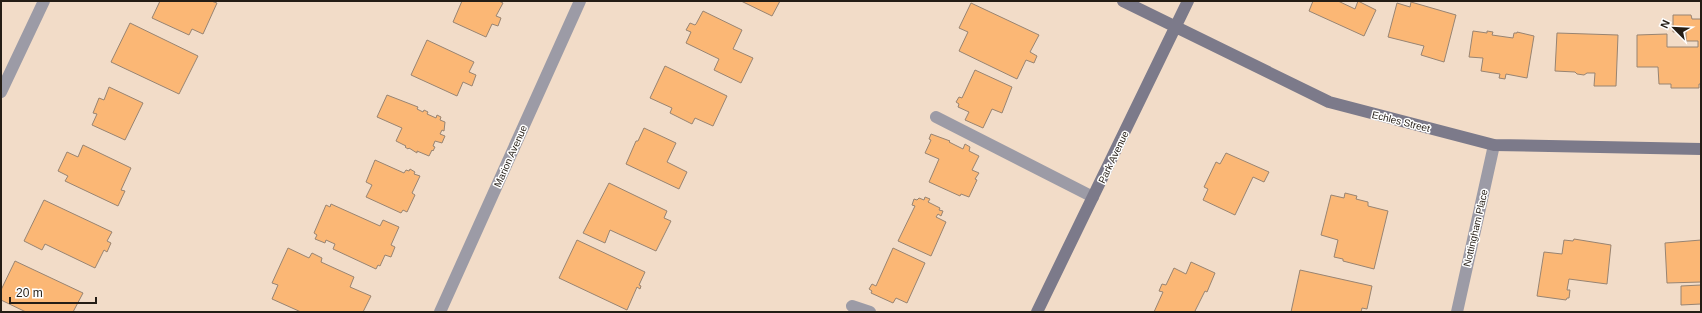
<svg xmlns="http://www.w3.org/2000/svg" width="1702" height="313" font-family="Helvetica,sans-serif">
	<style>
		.building { fill: #fbb775; stroke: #988472 }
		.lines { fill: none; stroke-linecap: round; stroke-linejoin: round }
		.lane { stroke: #9c9ba6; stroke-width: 12 }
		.street { stroke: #9c9ba6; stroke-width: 12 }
		.secondary { stroke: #7c7a8a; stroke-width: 12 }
		.labels { text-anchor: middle; stroke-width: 3; stroke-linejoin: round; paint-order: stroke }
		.street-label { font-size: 10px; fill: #241d15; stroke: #fff }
	</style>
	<rect width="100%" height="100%" fill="#f2dcc8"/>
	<path class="building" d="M160,1H211L217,3L203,34L192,29L189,35L152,18Z
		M462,1H499L503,3L496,16L501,18L498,26L492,24L486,37L453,22Z
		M741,1H780L772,16Z
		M1313,1H1338L1355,9L1358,1L1376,10L1364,36L1309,11Z
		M1411,2L1456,15L1444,62L1421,55L1424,46L1388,37L1397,3L1410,7Z
		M971,3L1039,35L1030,52L1037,56L1034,63L1026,60L1017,79L959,51L968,32L959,28Z
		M703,11L742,30L733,49L753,58L741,83L714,70L719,59L686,43L691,32L686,30L690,23L695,25L696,24Z
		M1673,15H1691L1692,19H1701V84H1699V88H1671V84H1659L1658,67H1637V35L1667,34V47H1698V41H1686V31L1673,32Z
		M130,23L198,56L179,94L111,62Z
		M1473,31L1487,33V31L1493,32L1492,35L1513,38L1514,33H1517V32L1534,36L1527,78L1506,74L1505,79L1499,78L1500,74L1481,71L1483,58L1469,57Z
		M1557,33L1618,35L1616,86H1594L1595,73H1587L1584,75L1577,74L1575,72L1555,71Z
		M427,40L474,62L469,72L476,75L472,86L463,82L457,96L411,75Z
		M665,66L727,96L713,126L695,118L692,124L670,113L672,108L650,98Z
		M975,70L1012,87L1002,113L992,109L983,128L965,120L969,112L958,107L959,104L956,102L959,97L962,98Z
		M109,87L143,103L125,140L92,125L97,114L93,113L99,98L104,100Z
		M387,95L418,107L417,109L423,112L424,110L428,112L427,114L436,118L437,115L441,117L440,120L445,122L444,131L442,130L440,134L445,136L442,143L435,141L433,146L435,147L433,151L432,150L429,156L417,151V153L409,148L408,149L405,147L406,146L396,141L402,128L377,117Z
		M644,128L676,143L667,162L687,172L679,189L626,164L636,141H638Z
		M931,134L950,141L949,142L963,149L965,144L970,147L969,151L979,156L972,170L979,173L975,179L977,180L969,197L961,194L960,196L929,182L939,159L925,153L931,140L929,139Z
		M83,145L131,168L121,190L125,191L118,206L65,181L68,176L58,171L67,152L78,157Z
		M1226,153L1269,172L1264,182L1253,177L1235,215L1203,200L1208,189L1204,187L1216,162L1220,164Z
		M375,160L404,173L406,170L409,171L410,169L415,172L414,174L420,176L412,193L415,195L407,212L403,210L401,213L366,197L372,185L366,182Z
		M609,183L667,211L664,218L671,221L656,251L610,230L605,243L583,233Z
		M1345,193L1357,196L1356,199L1368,202V206L1388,211L1374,269L1343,261V259L1334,257L1338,240L1321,235L1331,195L1344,198Z
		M925,197L930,199L928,202L940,208L939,210L943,211L941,216L938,214L936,217L946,222L931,256L898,241L915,206L912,205L914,199L917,200L919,198L924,200Z
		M44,200L112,232L107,241L111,243L107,252L104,250L95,268L45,244L42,250L24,241Z
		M331,204L380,226L383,220L399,227L391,245L395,247L391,257L385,255L380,266L378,265L376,269L333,249L335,244L326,240L325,243L315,239L317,235L314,233L326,205L330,207Z
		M1574,239L1611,245L1607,284L1569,279L1567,290H1570L1569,298H1567L1566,300L1537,296L1544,252L1562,254L1564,240L1573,241Z
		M577,240L645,272L639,285L641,286L640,289L637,287L627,310L559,278Z
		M1701,240V282L1667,283L1665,243Z
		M288,248L309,258L312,253L322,258L321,262L354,277L350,287L371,296L363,312H301L272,299L278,285L272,283Z
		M893,248L925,263L907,303L896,298L893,303L871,293L872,291L869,289L872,284L876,286Z
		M15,261L83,293L73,312H26L1,300V290Z
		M1191,262L1215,273L1207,292L1205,291L1195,311L1197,312H1154L1163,292L1159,291L1162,284L1166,285L1174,268L1186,274Z
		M1300,270L1372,286L1367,309L1362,308L1361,312H1291Z
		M1701,285V304L1681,305V286Z"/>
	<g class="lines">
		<path class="lane" d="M936,117L1093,197
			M852,306L870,312"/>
		<path class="street" d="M1,92L44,1
			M440,312L580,1
			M1457,312L1494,145"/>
		<path class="secondary" d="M1123,1L1329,102L1494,145L1701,149
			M1037,312L1188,1"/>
	</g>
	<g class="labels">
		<g class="street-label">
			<text transform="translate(1401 121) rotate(14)" y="4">Echles Street</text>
			<text transform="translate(510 156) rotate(-66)" y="4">Marion Avenue</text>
			<text transform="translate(1113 157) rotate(-64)" y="4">Park Avenue</text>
			<text transform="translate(1475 228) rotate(-77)" y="4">Nottingham Place</text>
		</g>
	</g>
	<rect width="1702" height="313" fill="none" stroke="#241d15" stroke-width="4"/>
	<g transform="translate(1674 28) rotate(294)" stroke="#ffffff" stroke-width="3" paint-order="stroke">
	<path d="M0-3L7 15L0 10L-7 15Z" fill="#241d15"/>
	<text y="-6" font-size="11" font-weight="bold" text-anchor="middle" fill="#241d15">N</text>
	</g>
	<path d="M10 297v6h86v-6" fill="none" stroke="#241d15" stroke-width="2"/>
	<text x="16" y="297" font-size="12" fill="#241d15" stroke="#ffffff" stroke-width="3" paint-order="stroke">20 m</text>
</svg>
